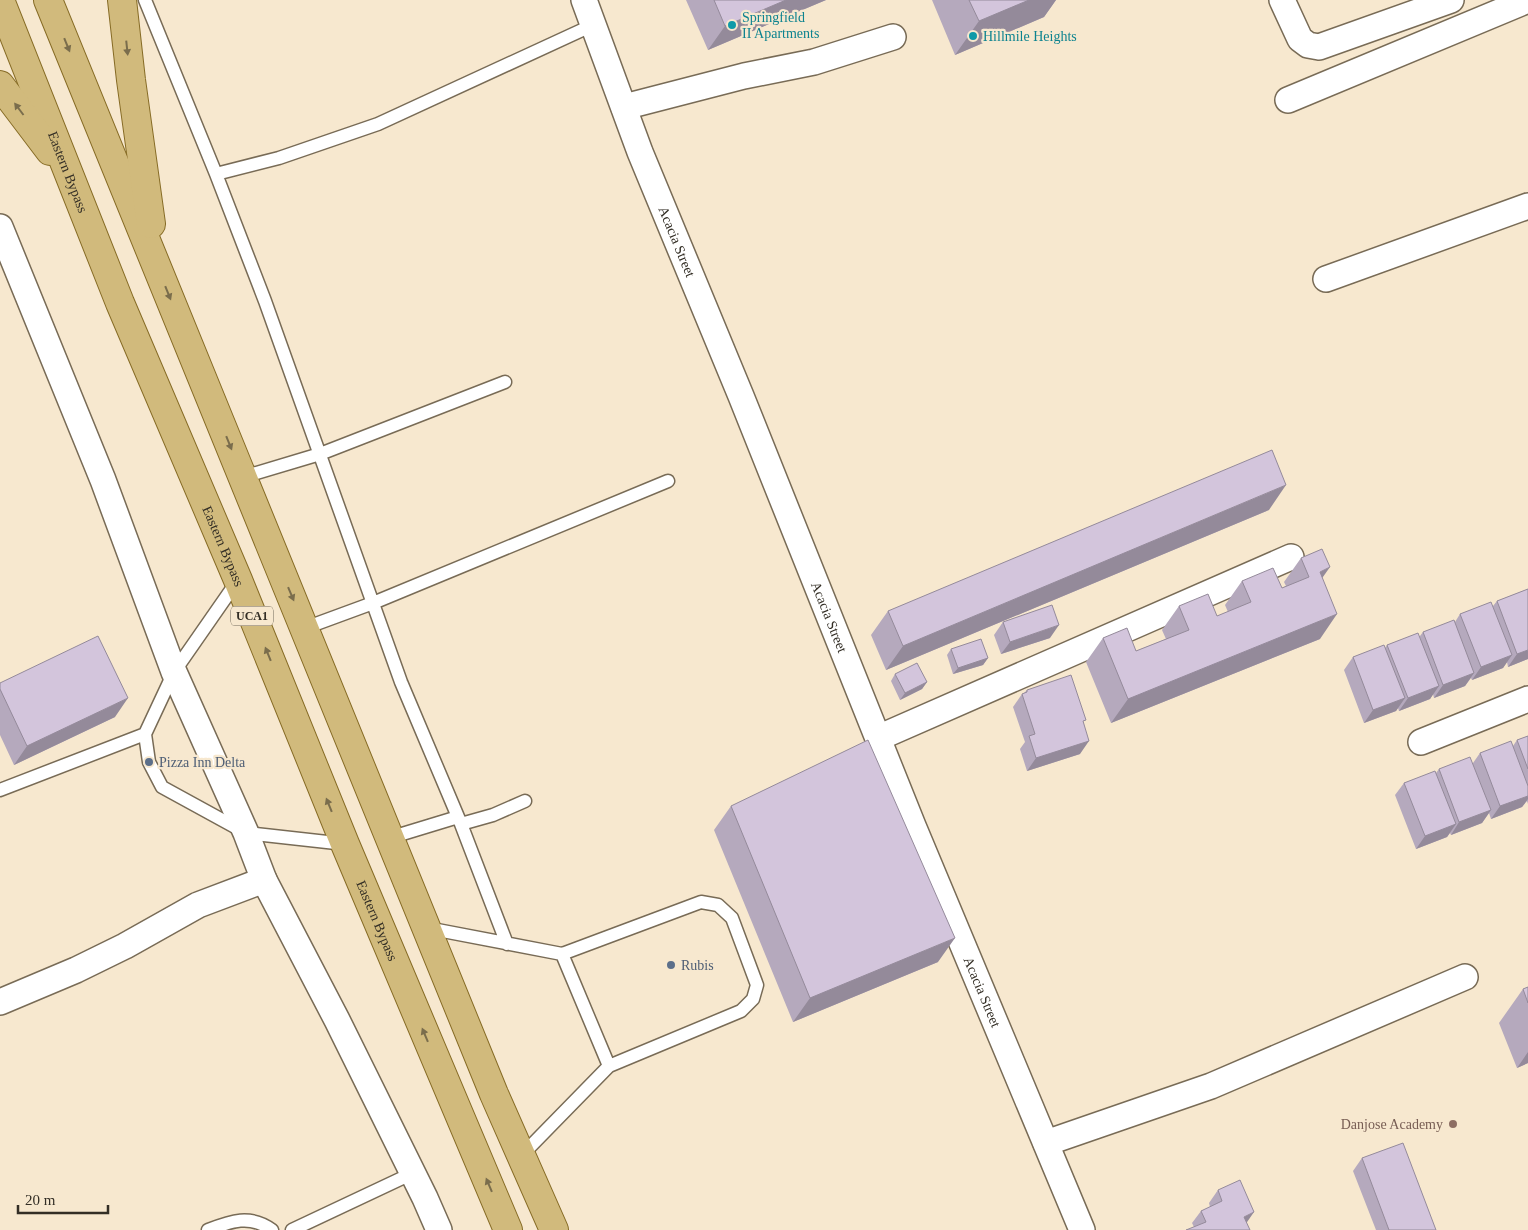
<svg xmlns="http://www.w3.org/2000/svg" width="1528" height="1230" font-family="'Times New Roman',serif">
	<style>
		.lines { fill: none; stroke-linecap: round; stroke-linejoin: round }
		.service-casing { stroke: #786b56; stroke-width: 15 }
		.minor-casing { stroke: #786b56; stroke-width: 28 }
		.primary-casing { stroke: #866b25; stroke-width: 30 }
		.service { stroke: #fff; stroke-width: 12 }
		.minor { stroke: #fff; stroke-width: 25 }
		.primary { stroke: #d1ba7c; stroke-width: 28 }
		.wall { fill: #b5a9bd }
		.shaded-wall { fill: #948a9a }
		.building { fill: #d3c5dc; stroke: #948a9a }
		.oneway { fill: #7a6d4c }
		.culture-dot { fill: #0f9aa8; stroke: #f7e8cf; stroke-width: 2 }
		.service-dot { fill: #5c6f8a; stroke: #f7e8cf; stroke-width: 2 }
		.education-dot { fill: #8d6e63; stroke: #f7e8cf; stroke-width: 2 }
		.labels { text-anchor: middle; stroke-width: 4.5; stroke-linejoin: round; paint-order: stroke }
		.shield { fill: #f7e8cf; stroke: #6e6658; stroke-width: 1 }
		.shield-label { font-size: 12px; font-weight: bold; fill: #332e25 }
		.culture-label { font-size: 14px; fill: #0d838f; stroke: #f7e8cf; text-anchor: start }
		.street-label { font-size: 14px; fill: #332e25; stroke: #f7e8cf }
		.service-label { font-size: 14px; fill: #4e5e75; stroke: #f7e8cf; text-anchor: start }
		.education-label { font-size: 14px; fill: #785e54; stroke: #f7e8cf; text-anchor: end }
	</style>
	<rect width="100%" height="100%" fill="#f7e8cf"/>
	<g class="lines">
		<g class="service-casing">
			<path id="service" d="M145,0L216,174L265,301L401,682L461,824L507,944
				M216,174L279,158L378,124L593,25
				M243,477L320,454L505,382
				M238,580L174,672L145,734L149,762L162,787L246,833L345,844
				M305,628L373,603L668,481
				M0,790L145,734
				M461,824L493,815L525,801
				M389,838L458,817
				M427,928L562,954L701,902L718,905L732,918L757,985L753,999L741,1011L609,1066L521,1156
				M562,954L609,1066
				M208,1230C231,1221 250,1214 272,1230
				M292,1230L413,1173"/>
		</g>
		<g class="minor-casing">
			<g id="minor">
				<path id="s1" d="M584,0L640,152L741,396L913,826L1082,1230"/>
				<path d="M1282,0L1300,39L1308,45L1319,47L1451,0"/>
				<path d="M1288,100L1528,0"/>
				<path d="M624,107L744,76L814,62L893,37"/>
				<path d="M0,227L103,480L174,672L246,833L264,880L337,1020L425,1198L439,1230"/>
				<path d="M1326,279L1528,206"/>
				<path d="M878,738L1291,557"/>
				<path d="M1421,742L1528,699"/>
				<path d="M0,1002L76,970L125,946L198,905L264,880"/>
				<path d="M1046,1143L1211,1086L1465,977"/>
			</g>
		</g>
		<g class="primary-casing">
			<g id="primary">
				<path id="s2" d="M0,0L120,303L238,580L345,844L508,1230"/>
				<path d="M48,0L494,1094L554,1230"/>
				<path d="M122,0L131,80L151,224"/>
				<path d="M0,85L50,151"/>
			</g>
		</g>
		<use href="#service" class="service"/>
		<use href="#minor" class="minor"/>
		<use href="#primary" class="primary"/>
	</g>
	<path class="wall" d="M686,0H826L708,50Z
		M932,0H1056L1044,17L955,55Z
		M1269,510L886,670L871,635L888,611Z
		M1301,558L1322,578L1320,639L1111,723L1086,662L1103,638L1136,651L1166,639L1162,630L1179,606L1217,616L1228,612L1225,605L1242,581L1282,588L1286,586L1284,582Z
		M1528,589V659L1508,667L1507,662L1503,668L1472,680L1471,678L1465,686L1434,698L1433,694L1430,699L1399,711L1398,708L1396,711L1364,723L1344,670L1353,657L1385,648L1387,645L1420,636L1423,632L1455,622L1460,614L1493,606L1497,601Z
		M1003,622L1050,638L1001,654L994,635Z
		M951,649L988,658L983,665L953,674L947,655Z
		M895,674L927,682L922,689L900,700L891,681Z
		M0,683L115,717L14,765L0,735Z
		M1027,690L1083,723L1080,754L1027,771L1020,749L1025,742L1013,707L1022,694L1024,693Z
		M1528,736V804L1527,801L1522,807L1491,819L1489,813L1482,823L1451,835L1450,833L1447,837L1416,849L1395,795L1404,783L1436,773L1439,769L1473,763L1480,753L1513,746L1517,740Z
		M731,806L938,962L793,1022L714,830Z
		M1528,987V1063L1517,1068L1499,1023L1523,989Z
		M1362,1158L1436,1230H1376L1353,1171Z
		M1218,1190L1254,1212L1194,1227L1192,1223L1201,1211L1210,1207L1209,1203Z"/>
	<path class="shaded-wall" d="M786,0H826L708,50L725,26Z
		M1029,0H1056L1044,17L955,55L979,21Z
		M1286,485L1269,510L886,670L903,646Z
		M1330,567L1313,591L1320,572Z
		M1337,614L1320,639L1111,723L1128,699Z
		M1059,625L1050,638L1001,654L1010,642Z
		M1528,650V659L1508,667L1517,654Z
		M1512,655L1503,668L1472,680L1481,667Z
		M988,658L983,665L953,674L958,668Z
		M1474,673L1465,686L1434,698L1443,685Z
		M927,682L922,689L900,700L905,693Z
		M1439,686L1430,699L1399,711L1408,698Z
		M128,698L115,717L14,765L27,746Z
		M1405,698L1396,711L1364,723L1373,710Z
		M1089,741L1080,754L1027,771L1036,758Z
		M1528,796V799L1522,807L1491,819L1500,806Z
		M1491,810L1482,823L1451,835L1459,822Z
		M1456,824L1447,837L1416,849L1425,836Z
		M955,938L938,962L793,1022L810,998Z
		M1528,1052V1063L1517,1068Z
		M1254,1212L1245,1225L1244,1217Z"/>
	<path class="building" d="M714,0H786L725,26Z
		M969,0H1029L979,21Z
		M1272,450L1286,485L903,646L888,611Z
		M1322,549L1330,567L1320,572L1337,614L1128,699L1103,638L1127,628L1136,651L1189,630L1179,606L1208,594L1217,616L1251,602L1242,581L1273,568L1282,588L1309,577L1301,558Z
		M1528,589V650L1517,654L1497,601Z
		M1491,602L1512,655L1481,667L1460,614Z
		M1052,605L1059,625L1010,642L1003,622Z
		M1454,620L1474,673L1443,685L1423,632Z
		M1418,633L1439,686L1408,698L1387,645Z
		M98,636L128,698L27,746L0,689V683Z
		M981,639L988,658L958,668L951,649Z
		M1384,645L1405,698L1373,710L1353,657Z
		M917,663L927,682L905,693L895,674Z
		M1071,675L1086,720L1083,721L1089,741L1036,758L1029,736L1035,734L1022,694L1027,692V690Z
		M1528,736V769L1517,740Z
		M868,740L955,938L810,998L731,806Z
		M1511,741L1528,786V796L1500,806L1480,753Z
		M1470,757L1491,810L1459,822L1439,769Z
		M1435,771L1456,824L1425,836L1404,783Z
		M1528,987V1003L1523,989Z
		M1403,1143L1436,1230H1389L1362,1158Z
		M1240,1180L1254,1212L1244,1217L1250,1230H1186L1206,1222L1201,1211L1222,1201L1218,1190Z"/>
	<defs><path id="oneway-solid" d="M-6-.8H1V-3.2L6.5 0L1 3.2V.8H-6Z" transform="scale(1.25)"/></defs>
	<g class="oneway">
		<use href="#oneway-solid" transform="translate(67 45) rotate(68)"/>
		<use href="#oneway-solid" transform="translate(127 48) rotate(84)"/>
		<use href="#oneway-solid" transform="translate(19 109) rotate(-127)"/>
		<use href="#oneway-solid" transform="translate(168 293) rotate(68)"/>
		<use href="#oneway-solid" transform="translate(229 443) rotate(68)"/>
		<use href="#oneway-solid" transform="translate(291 594) rotate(67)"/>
		<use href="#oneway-solid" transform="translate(268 654) rotate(-112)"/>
		<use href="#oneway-solid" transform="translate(329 805) rotate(-112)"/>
		<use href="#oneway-solid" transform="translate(425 1035) rotate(-113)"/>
		<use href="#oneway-solid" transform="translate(489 1185) rotate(-113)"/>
	</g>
	<g class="culture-dot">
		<circle cx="732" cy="25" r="5"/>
		<circle cx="973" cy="36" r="5"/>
	</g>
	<g class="service-dot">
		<circle cx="149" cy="762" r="5"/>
		<circle cx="671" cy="965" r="5"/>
	</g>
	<circle class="education-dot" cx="1453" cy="1124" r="5"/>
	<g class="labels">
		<rect class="shield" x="231" y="606.5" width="42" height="19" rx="4"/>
		<g class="shield-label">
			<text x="252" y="620">UCA1</text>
		</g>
		<g class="culture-label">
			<text x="742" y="22">Springfield<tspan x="742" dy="16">II Apartments</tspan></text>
			<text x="983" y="41">Hillmile Heights</text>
		</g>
		<g class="street-label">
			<text dy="5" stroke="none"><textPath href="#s2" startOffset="185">Eastern Bypass</textPath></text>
			<text dy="5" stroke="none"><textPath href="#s1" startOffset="259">Acacia Street</textPath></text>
			<text dy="5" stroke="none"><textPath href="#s2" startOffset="590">Eastern Bypass</textPath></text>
			<text dy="5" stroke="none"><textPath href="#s1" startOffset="664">Acacia Street</textPath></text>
			<text dy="5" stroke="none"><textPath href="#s2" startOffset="995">Eastern Bypass</textPath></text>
			<text dy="5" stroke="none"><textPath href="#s1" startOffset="1069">Acacia Street</textPath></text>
		</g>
		<g class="service-label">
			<text x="159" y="767">Pizza Inn Delta</text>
			<text x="681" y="970">Rubis</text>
		</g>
		<g class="education-label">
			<text x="1443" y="1129">Danjose Academy</text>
		</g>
	</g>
	<path d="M18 1205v8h90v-8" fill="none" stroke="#332e25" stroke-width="2.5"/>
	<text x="25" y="1205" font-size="15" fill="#332e25" stroke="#f7e8cf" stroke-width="4" paint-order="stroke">20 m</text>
</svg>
